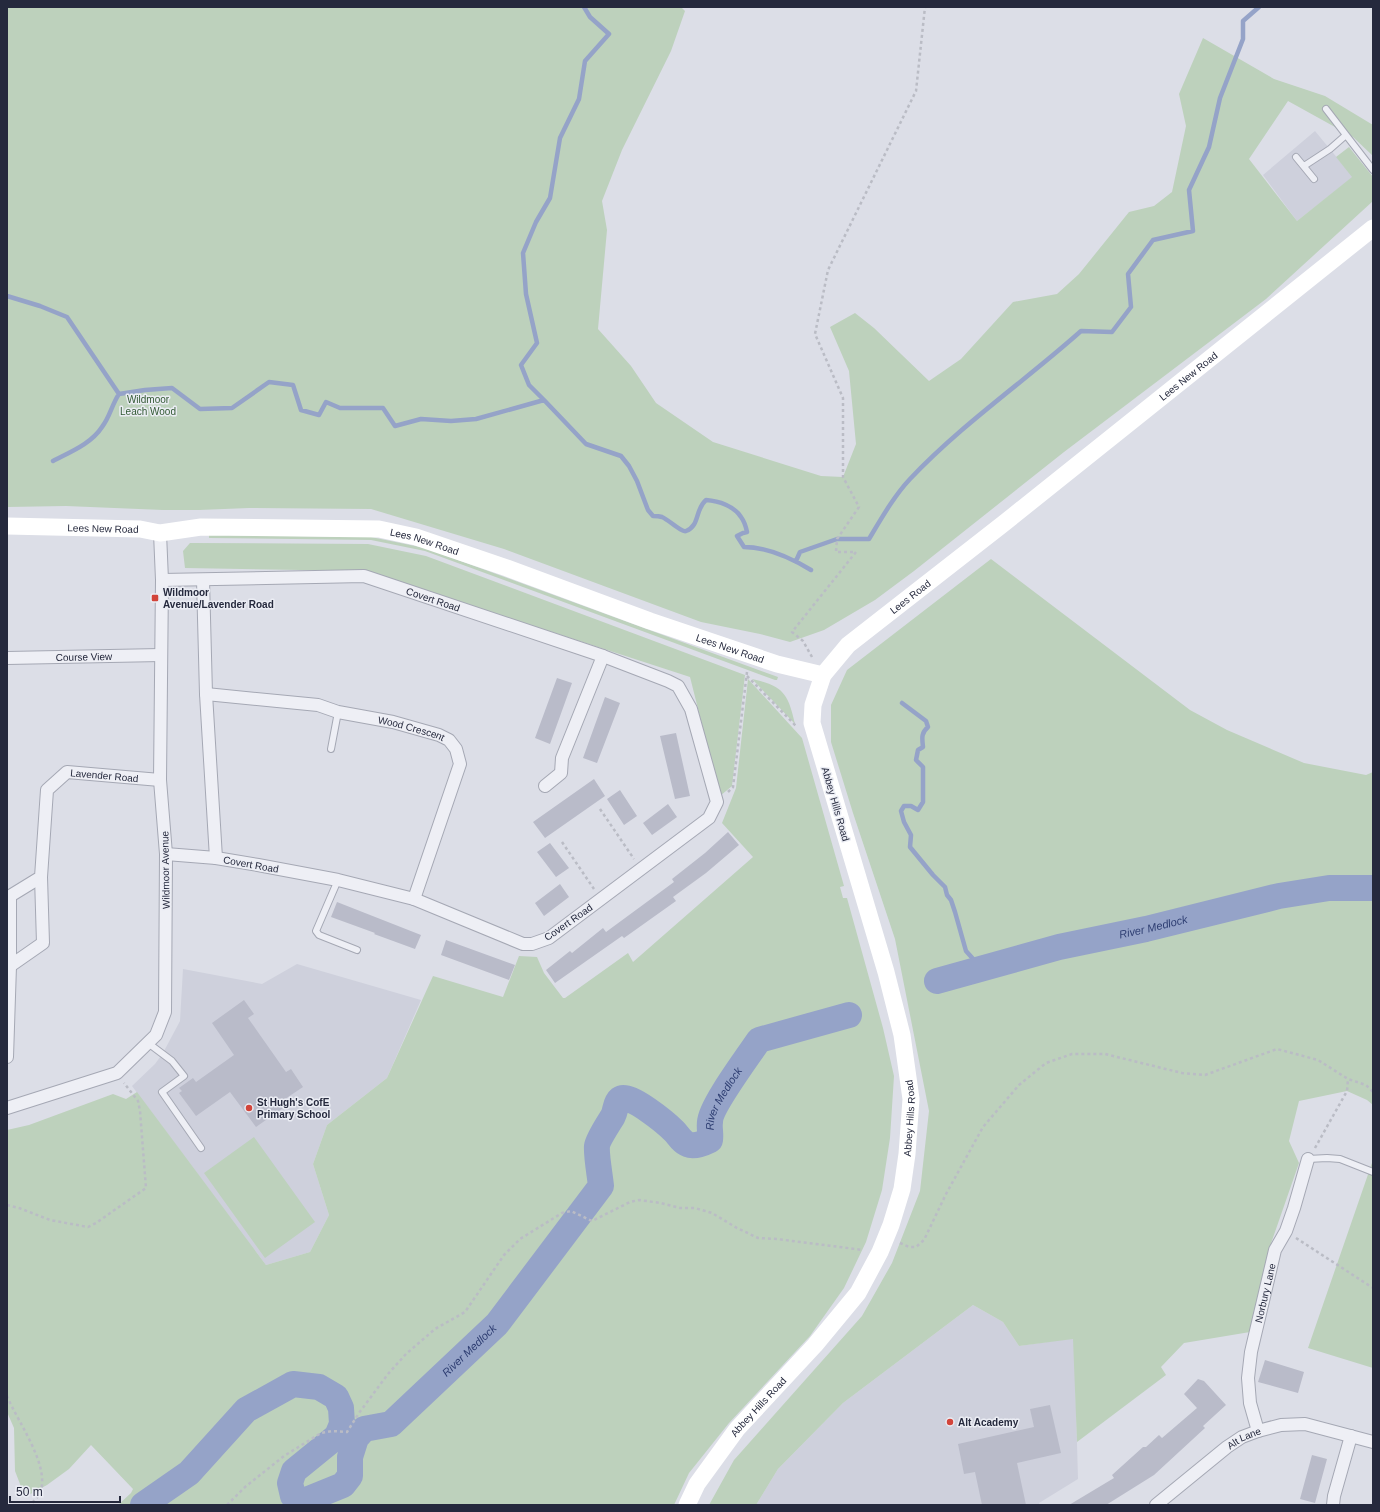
<svg xmlns="http://www.w3.org/2000/svg" width="1380" height="1512" font-family="Helvetica,sans-serif">
	<style>
		.built { fill: #ced0dc }
		.green { fill: #bdd1bc }
		.lines { fill: none; stroke-linecap: round; stroke-linejoin: round }
		.stream { stroke: #95a3c8; stroke-width: 4.5 }
		.river { stroke: #95a3c8; stroke-width: 26 }
		.building { fill: #b9bbc9 }
		.lane-casing { stroke: #a5a8b4; stroke-width: 8 }
		.street-casing { stroke: #a5a8b4; stroke-width: 14 }
		.path { stroke: #babcc5; stroke-width: 2.5; stroke-dasharray: 3 3; stroke-linecap: butt }
		.lane { stroke: #eeeff5; stroke-width: 6 }
		.street { stroke: #eeeff5; stroke-width: 12 }
		.secondary { stroke: #fff; stroke-width: 17 }
		.poi-dot { fill: #d2443a; stroke: #ebedf4; stroke-width: 1.5 }
		.labels { text-anchor: middle; stroke-width: 3; stroke-linejoin: round; paint-order: stroke }
		.street-label { font-size: 10px; fill: #25293d; stroke: #ebedf4 }
		.park-label { font-size: 10px; fill: #325933; stroke: #ebedf4 }
		.poi-label { font-size: 10px; font-weight: bold; fill: #25293d; stroke: #ebedf4; text-anchor: start }
		.water-label { font-size: 11px; font-style: italic; fill: #2e3e72; stroke: #ebedf4 }
	</style>
	<rect width="100%" height="100%" fill="#dcdee7"/>
	<path class="built" d="M1315,131L1353,177L1297,221L1263,175Z
		M297,964L421,1000L387,1078L327,1125L313,1164L329,1215L310,1252L266,1265L132,1086L155,1064L163,1053L180,1021L183,969L262,984Z
		M973,1305L1003,1322L1019,1346L1074,1338L1078,1479L1039,1503L1040,1505H756L778,1469L843,1403Z"/>
	<path class="green" d="M7,7H681L685,11L671,51L622,150L602,201L607,230L598,329L631,366L656,403L713,442L821,476L843,477L856,444L849,371L830,327L855,313L874,328L929,381L961,359L1013,302L1057,294L1079,274L1129,212L1154,206L1172,192L1186,126L1179,94L1203,38L1274,79L1325,96L1373,125V156L1353,137L1288,101L1249,159L1297,221L1352,177L1336,157L1349,147L1373,177V201L1266,299L1064,452L914,571L875,600L824,630L790,642L760,634L701,622L504,549L371,509L249,508L199,510H163L66,506L7,507Z
		M209,535L371,537L425,548L778,677L777,680H775L425,551L371,540L209,538Z
		M190,543L368,544L426,556L745,675L732,786L720,796L690,677L365,571L185,568L183,551Z
		M991,559L1190,710L1227,730L1304,763L1366,775L1373,772V1105L1367,1100L1347,1091L1299,1101L1289,1141L1299,1163L1269,1249L1250,1332L1184,1343L1161,1367L1166,1375L1077,1442L1073,1339L1019,1346L1003,1322L973,1305L843,1403L778,1469L756,1505H709L734,1460L862,1316L892,1263L920,1191L929,1111L895,939L853,813L831,742V705L847,670Z
		M748,679L802,738L844,886L840,887L843,898H847L883,1028L894,1076L890,1138L882,1190L866,1242L844,1288L810,1336L729,1423L689,1473L674,1505H118L131,1493L133,1489L91,1445L69,1469L47,1485L25,1497L15,1471L14,1428L7,1412V1130L29,1125L113,1094L126,1099L137,1092L266,1265L310,1252L329,1215L313,1164L327,1125L387,1078L433,976L503,997L519,956L537,957L544,973L563,998H565L628,953L633,962L753,857L722,823L736,788Z
		M752,679C783,686 788,693 795,724Z
		M254,1137L315,1222L265,1258L204,1173Z
		M1373,1160V1368L1308,1348Z"/>
	<g class="lines">
		<path class="stream" d="M7,296L40,306L67,317L119,394L145,390L172,388L200,409L232,408L269,382L293,385L301,410L319,415L326,402L340,408H383L395,426L421,419L451,421L476,419L544,400L586,444L621,456L629,466L637,481L648,510L653,516C656,516 659,516 662,517C669,520 682,533 686,531C700,526 695,509 706,500C719,501 734,506 741,517C744,521 746,527 747,532L743,533L737,536L744,547C767,547 791,558 811,570
			M544,400L529,385L521,365L537,343L526,294L523,253L536,222L550,198L560,138L579,99L585,61L609,34L590,17L584,7
			M53,461C70,452 91,444 102,427C110,417 112,404 119,394
			M796,561L800,552L837,539H869C881,519 894,496 910,479C962,424 1025,381 1081,331L1112,332L1131,307L1128,274L1153,240L1193,231L1189,190L1209,147L1220,98L1243,39V21L1259,7
			M902,703L926,721L928,727C921,733 922,738 923,747L918,750L916,760L923,767V802L918,810L911,806H904L901,811L904,822L911,835L910,847L933,875L945,887L947,895L951,900L955,912L966,951L975,961L983,959L990,966"/>
		<g class="river">
			<path id="s1" d="M937,981L1059,947L1146,929L1279,896L1329,888H1373"/>
			<path id="s2" d="M143,1505L189,1473L246,1410L293,1384L319,1387L336,1397L341,1408L342,1424L337,1436L294,1471L290,1483L293,1496L300,1504L311,1498L343,1485L350,1476V1457L356,1438L364,1429L391,1424L497,1324L601,1186C600,1176 596,1154 597,1146C598,1139 609,1123 613,1116C616,1110 615,1103 620,1099C629,1092 667,1124 674,1131C679,1136 682,1143 690,1145C696,1146 704,1143 710,1140C711,1133 709,1128 710,1122C710,1107 749,1055 759,1040L849,1015"/>
		</g>
	</g>
	<path class="building" d="M557,678L572,683L550,744L535,738Z
		M605,697L620,703L597,763L583,758Z
		M676,733L690,796L675,799L660,736Z
		M594,779L605,796L545,838L533,822Z
		M620,790L637,816L624,825L607,799Z
		M668,804L677,817L652,835L643,823Z
		M728,832L739,845L706,873L673,897L676,901L624,938L622,936L555,983L546,970L570,951L572,953L603,928L606,932L674,882L672,879L705,853Z
		M550,843L569,868L556,877L537,852Z
		M560,884L569,897L544,916L535,903Z
		M337,902L421,935L415,949L374,934L375,933L331,917Z
		M446,940L515,965L509,980L441,955Z
		M244,1000L254,1014L248,1018L286,1072L291,1069L303,1087L279,1103L283,1108L256,1127L230,1092L196,1116L179,1093L182,1091L179,1088L193,1078L196,1082L234,1055L212,1023Z
		M1265,1360L1304,1372L1298,1393L1258,1382Z
		M1198,1379L1204,1381L1226,1405L1203,1426L1205,1428L1154,1475L1106,1505H1069L1114,1478L1112,1475L1143,1447H1146L1159,1435L1162,1438L1197,1408L1184,1394Z
		M1050,1405L1061,1453L1017,1463L1026,1505H982L975,1472L964,1474L958,1444L1034,1427L1030,1409Z
		M1312,1455L1327,1459L1315,1503L1300,1499Z"/>
	<g class="lines">
		<g class="lane-casing">
			<path id="lane" d="M1326,109L1346,135
				M1296,157L1314,179
				M1304,166L1330,149L1346,135L1373,170
				M331,749L338,712
				M338,880L316,931L319,935L357,950
				M148,1043L172,1061L184,1076L162,1092L201,1148
				M1308,1159L1327,1158L1340,1159L1373,1172"/>
		</g>
		<g class="street-casing">
			<g id="street">
				<path id="s3" d="M162,580L364,576L603,656L668,681L678,686L691,709L717,802L709,818L549,938L532,944H523L414,899L338,880L258,865L216,858L166,854"/>
				<path d="M203,580L206,694L216,858"/>
				<path id="s4" d="M7,658L161,655"/>
				<path id="s5" d="M206,694L318,705L338,712L393,722L439,735L449,740L456,749L460,764L414,899"/>
				<path d="M545,786L561,773L562,758L603,656"/>
				<path d="M10,966L43,943L41,877"/>
				<path id="s6" d="M7,1057L10,966V896L41,877L47,790L67,772L160,780"/>
				<path d="M7,1108L117,1073L156,1035L165,1012L166,854L160,780L162,580L160,533"/>
				<path id="s7" d="M1258,1431L1250,1403L1248,1378L1251,1352L1275,1250L1286,1231L1294,1208L1308,1159"/>
				<path id="s8" d="M1156,1505L1227,1447L1242,1437L1258,1431L1281,1425L1305,1424L1373,1442"/>
				<path d="M1333,1505L1334,1496L1351,1436"/>
			</g>
		</g>
		<path class="path" d="M812,657L803,641L792,632L856,552H836L837,539L859,507L843,477V398L815,334L828,270L916,91L925,7
			M747,676L797,727
			M728,792L733,787L747,672
			M600,809L634,859
			M562,842L594,889
			M1315,1148L1347,1091L1348,1079
			M7,1205L19,1208L50,1220L88,1227L96,1223L146,1188L140,1111L138,1101L124,1083
			M1296,1238L1373,1288
			M900,1243L909,1247H916L924,1240L946,1194L983,1127L1019,1085L1046,1063L1072,1054H1105L1182,1073L1205,1075L1277,1049L1318,1060L1348,1079L1366,1085L1373,1092
			M7,1396C17,1421 51,1466 40,1493C38,1497 33,1502 30,1505
			M227,1505L245,1487L284,1456L321,1433L332,1431L347,1432L359,1413L388,1374L406,1354L435,1329L465,1312L504,1255L520,1239L562,1213L571,1211L592,1221L630,1202L639,1200L661,1203L680,1208H695L712,1213L737,1228L758,1238L777,1239L863,1250"/>
		<use href="#lane" class="lane"/>
		<use href="#street" class="street"/>
		<g class="secondary">
			<path id="s9" d="M7,526L140,529L160,533L201,527L379,529L416,537L507,568L650,621L777,664L823,675"/>
			<path id="s10" d="M687,1505L697,1484L737,1429L815,1345L858,1293L880,1252L891,1225L902,1189L907,1154L911,1099L902,1035L886,972L812,723L813,705L823,675L848,645L1003,524L1373,228"/>
		</g>
	</g>
	<g class="poi-dot">
		<rect x="151" y="594" width="8" height="8" rx="2"/>
		<circle cx="249" cy="1108" r="4"/>
		<circle cx="950" cy="1422" r="4"/>
	</g>
	<g class="labels">
		<g class="street-label">
			<text dy="4" stroke="none"><textPath href="#s10" startOffset="1389">Lees New Road</textPath></text>
			<text dy="4" stroke="none"><textPath href="#s9" startOffset="96">Lees New Road</textPath></text>
			<text dy="4" stroke="none"><textPath href="#s9" startOffset="420">Lees New Road</textPath></text>
			<text dy="4" stroke="none"><textPath href="#s10" startOffset="1034">Lees Road</textPath></text>
			<text dy="4" stroke="none"><textPath href="#s3" startOffset="275">Covert Road</textPath></text>
			<text dy="4" stroke="none"><textPath href="#s9" startOffset="744">Lees New Road</textPath></text>
			<text dy="4" stroke="none"><textPath href="#s4" startOffset="77">Course View</textPath></text>
			<text dy="4" stroke="none"><textPath href="#s5" startOffset="209">Wood Crescent</textPath></text>
			<text dy="4" stroke="none"><textPath href="#s6" startOffset="349">Lavender Road</textPath></text>
			<text transform="translate(836 804) rotate(74)" y="4">Abbey Hills Road</text>
			<text transform="translate(251 864) rotate(10)" y="4">Covert Road</text>
			<text transform="translate(165 870) rotate(-91)" y="4">Wildmoor Avenue</text>
			<text transform="translate(568 922) rotate(-35)" y="4">Covert Road</text>
			<text dy="4" stroke="none"><textPath href="#s10" startOffset="458">Abbey Hills Road</textPath></text>
			<text dy="4" stroke="none"><textPath href="#s7" startOffset="141">Norbury Lane</textPath></text>
			<text dy="4" stroke="none"><textPath href="#s10" startOffset="122">Abbey Hills Road</textPath></text>
			<text dy="4" stroke="none"><textPath href="#s8" startOffset="111">Alt Lane</textPath></text>
		</g>
		<g class="park-label">
			<text x="148" y="403">Wildmoor<tspan x="148" dy="12">Leach Wood</tspan></text>
		</g>
		<g class="poi-label">
			<text x="163" y="596">Wildmoor<tspan x="163" dy="12">Avenue/Lavender Road</tspan></text>
			<text x="257" y="1106">St Hugh's CofE<tspan x="257" dy="12">Primary School</tspan></text>
			<text x="958" y="1426">Alt Academy</text>
		</g>
		<g class="water-label">
			<text dy="4" stroke="none"><textPath href="#s1" startOffset="223">River Medlock</textPath></text>
			<text dy="4" stroke="none"><textPath href="#s2" startOffset="1074">River Medlock</textPath></text>
			<text dy="4" stroke="none"><textPath href="#s2" startOffset="618">River Medlock</textPath></text>
		</g>
	</g>
	<rect width="1380" height="1512" fill="none" stroke="#25293d" stroke-width="16"/>
	<path d="M10 1496v6h110v-6" fill="none" stroke="#25293d" stroke-width="2"/>
	<text x="16" y="1496" font-size="12" fill="#25293d" stroke="#ebedf4" stroke-width="3" paint-order="stroke">50 m</text>
</svg>
